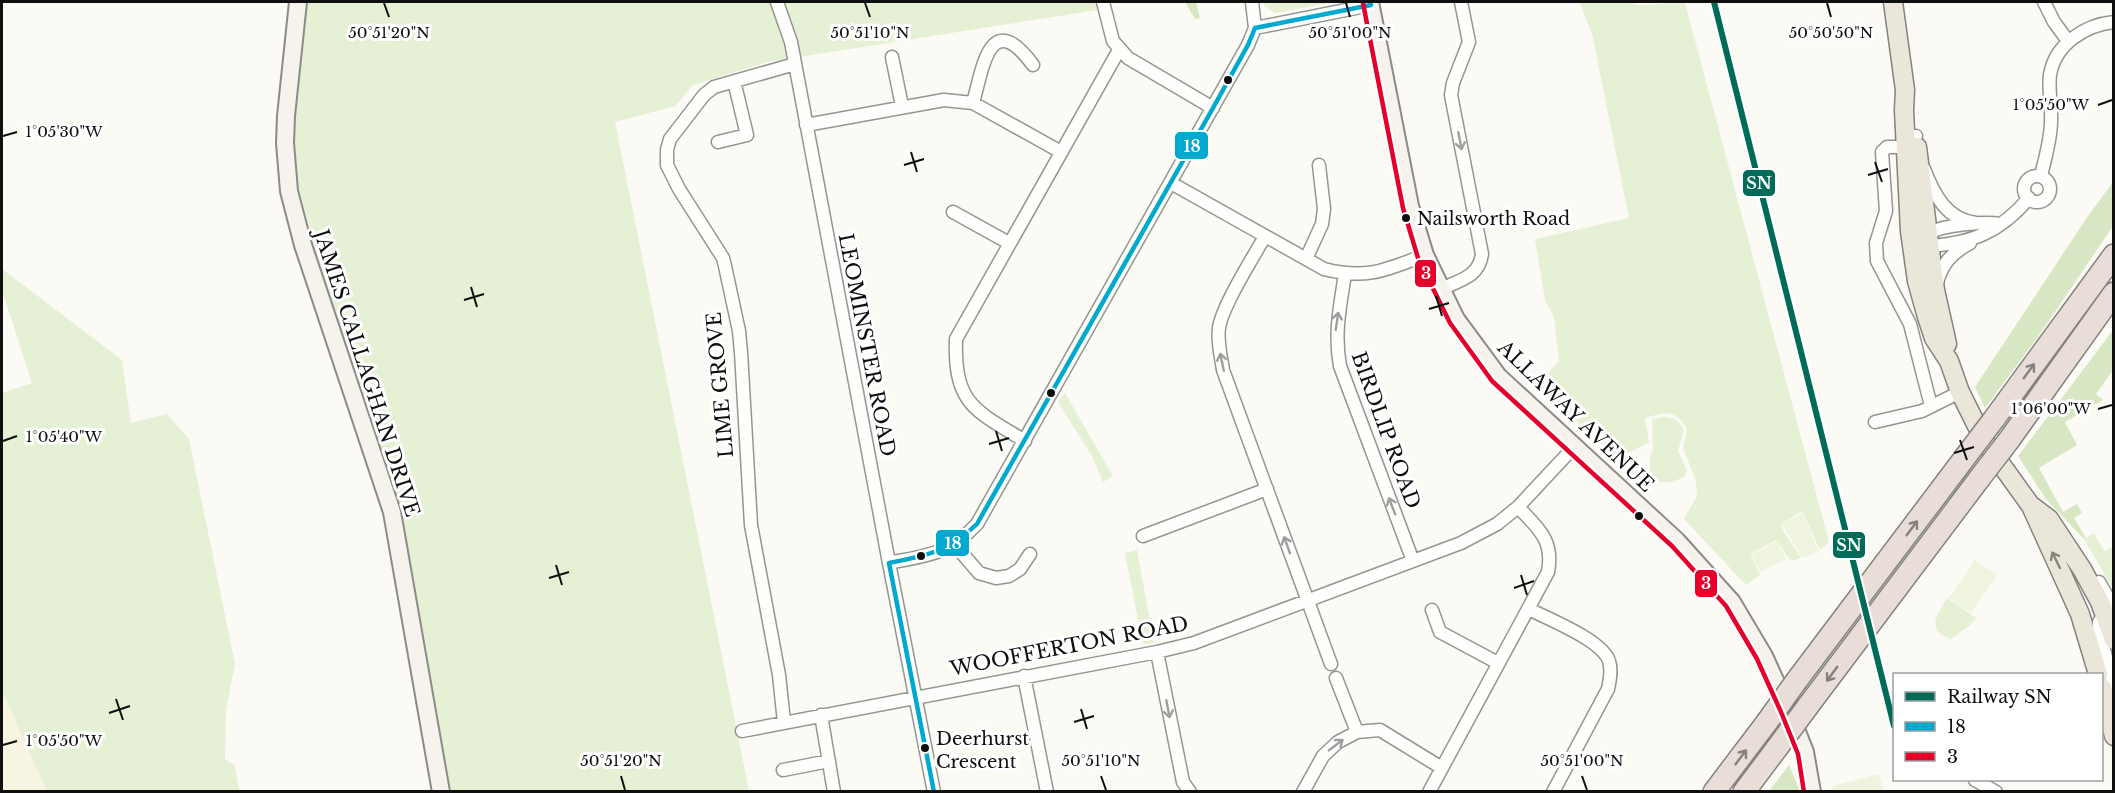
<svg xmlns="http://www.w3.org/2000/svg" width="2115" height="793" font-family="'Libre Baskerville',serif">
	<style>
		.farmland { fill: #f7f4e1 }
		.green { fill: #e6f0d5 }
		.forest { fill: #d7e7c3 }
		.pitch { fill: #eff4df }
		.lines { fill: none; stroke-linecap: round; stroke-linejoin: round }
		.street-casing { stroke: #959592; stroke-width: 15 }
		.secondary-casing { stroke: #8c8b89; stroke-width: 20 }
		.primary-casing { stroke: #83827f; stroke-width: 21 }
		.highway-casing { stroke: #83827f; stroke-width: 24 }
		.street { stroke: #fefefd; stroke-width: 12 }
		.secondary { stroke: #f5f3eb; stroke-width: 16 }
		.primary { stroke: #ebe6da; stroke-width: 18 }
		.highway { stroke: #e8ded7; stroke-width: 21 }
		.highway-bridge-casing { stroke: #83827f; stroke-width: 24; stroke-linecap: butt }
		.highway-bridge { stroke: #e8ded7; stroke-width: 21 }
		.bus-1-casing { stroke: #fff; stroke-width: 9 }
		.bus-2-casing { stroke: #fff; stroke-width: 9 }
		.bus-1 { stroke: #00a9ce; stroke-width: 4.5 }
		.bus-2 { stroke: #e4002b; stroke-width: 4.5 }
		.rail-1-casing { stroke: #fff; stroke-width: 10 }
		.rail-1 { stroke: #006b56; stroke-width: 6 }
		.oneway { stroke: #9e9e9e }
		.oneway2 { stroke: #86817d }
		.oneway3 { stroke: #88857f }
		.ticks { fill: none; stroke: #0f0f0f; stroke-width: 2 }
		.bus-dot { fill: #0f0f0f; stroke: #fff; stroke-width: 2 }
		.labels { text-anchor: middle; stroke-width: 6; stroke-linejoin: round; paint-order: stroke }
		.bus-label { font-size: 18px; fill: #0f0f0f; stroke: #fff; text-anchor: start }
		.street-label { font-size: 20px; fill: #0f0f0f; stroke: #fff }
		.ticks-label { font-size: 15px; text-anchor: middle; fill: #0f0f0f; stroke: #fff; stroke-width: 6; stroke-linejoin: round; paint-order: stroke }
		.line-badge { stroke: #fff; stroke-width: 2 }
		.badge-label { font-size: 16px; text-anchor: middle; font-weight: bold; fill: #fff }
	</style>
	<rect width="100%" height="100%" fill="#fbfaf4"/>
	<path class="farmland" d="M2,691L47,791H2Z"/>
	<path class="green" d="M306,2H1095L1097,10L767,62L693,85L675,106L615,122L749,791H450L405,530L318,259L298,184L294,157L295,112Z
		M1264,2H1335L1275,13L1264,6Z
		M1579,2H1622L1640,5L1685,3L1829,542L1820,550L1802,511L1781,524L1782,529L1801,558L1791,561L1776,540L1750,554L1760,575L1746,585L1684,519L1697,496L1696,481L1683,448L1687,429C1675,408 1665,412 1645,418L1649,442L1620,458L1597,440L1538,385L1559,361L1554,317L1545,300L1535,239L1629,218L1592,33Z
		M2,269L122,360L131,423L167,414L189,439L235,664L226,711L225,759L235,766L239,791H47L2,691V393L32,383L2,290Z
		M1065,393L1113,476L1103,482L1092,456L1058,402Z
		M1662,417C1673,417 1679,420 1684,430L1678,451L1687,470L1684,477C1670,483 1662,486 1650,475V455L1653,451L1652,419Z
		M2094,533L2104,551L2112,547L2114,549L2113,589L2084,539Z
		M1137,550L1154,643L1143,644L1125,553Z
		M1947,598L1976,618L1970,625L1951,639C1925,630 1937,616 1947,598Z"/>
	<path class="forest" d="M1185,2H1196L1200,18L1195,19Z
		M2113,182V226L2040,334L1985,408L1975,387L2088,216Z
		M2113,330V370L2096,394L2103,400L2065,422L2077,445L2039,468L2063,512L2077,504L2082,513L2074,518L2086,538L2084,539L2046,499L2018,456Z
		M1789,765L1800,791H1769Z"/>
	<path class="pitch" d="M1802,513L1819,551L1802,558L1782,524Z
		M1777,541L1786,559L1760,572L1751,555Z
		M1975,560L1997,575L1971,613L1949,598Z
		M1879,774L1883,791H1833L1832,786Z"/>
	<g class="lines">
		<g class="street-casing">
			<path id="street" d="M777,2L791,42L889,563L934,792
				M1103,2L1113,41L1128,58L1213,108
				M2044,2L2054,22L2068,41
				M1255,28L1371,5
				M892,57L902,106
				M973,103C983,67 990,7 1033,65
				M806,125L944,100L973,103L1061,152
				M1916,136C1910,149 1899,147 1887,147L1882,152L1886,211L1876,243L1877,261L1910,324L1931,406
				M718,142L747,135L734,81
				M1924,169C1934,195 1947,220 1976,223
				M2041,176C2045,158 2051,140 2051,121C2052,106 2048,90 2050,75C2055,44 2085,25 2114,22
				M2024 189a13 13 0 1 1 26 0a13 13 0 1 1-26 0Z
				M1171,183L1324,269C1367,280 1386,270 1425,255
				M953,212L1009,243
				M1928,233C1945,225 1983,221 2001,224
				M1265,236C1253,258 1222,306 1219,328C1217,342 1221,356 1223,370L1331,664
				M1929,246C1973,243 2000,232 2029,198
				M1306,259L1322,224L1324,209L1319,165
				M1345,274C1340,306 1334,334 1340,366L1413,561
				M1937,283C1942,263 1952,253 1970,243
				M1441,289C1460,280 1479,277 1482,254L1451,95L1453,83L1469,42L1461,2
				M1875,422L1922,411L1960,392
				M1025,441C974,410 954,404 956,339L1119,50
				M1143,536L1267,489
				M955,545L979,573L996,578L1009,576L1020,569L1030,554
				M889,563C928,555 948,555 977,524L1248,45L1255,28L1252,2
				M2099,582L2107,596L2114,601
				M1529,609C1548,619 1602,640 1609,661C1612,670 1610,680 1608,689L1553,792
				M1432,610L1440,632L1498,663
				M2114,612L2103,616L2099,622V630L2114,688
				M1157,652L1183,782L1190,792
				M1024,676L1047,792
				M1336,678L1357,732
				M821,715L834,792
				M784,722L779,675L751,525L741,352L739,331L725,266L723,258L679,189L667,165V150L670,139L704,95L714,87L795,64
				M742,731L1157,652L1194,643L1461,543L1497,524L1518,507L1574,447
				M783,770L829,761
				M1975,780L1996,792
				M1303,792L1323,756L1338,742L1357,732L1380,730L1442,768
				M1429,792L1548,572C1554,540 1538,528 1518,507"/>
		</g>
		<g class="secondary-casing">
			<path id="secondary" d="M298,2L286,116L285,143L289,191L303,245L392,512L441,792
				M1370,2L1410,206L1425,255L1456,319L1498,376L1677,541L1732,602L1764,656L1788,709L1805,752L1812,792"/>
		</g>
		<g class="primary-casing">
			<path id="primary" d="M1893,2L1905,90L1904,110L1910,231L1917,281L1927,317L1934,338L1949,361L1960,392L1985,442L2031,506L2080,614L2098,674
				M1917,147L1935,290L1947,344
				M2033,507L2049,519L2082,569L2100,602L2114,640
				M2102,688L2114,736"/>
		</g>
		<g class="highway-casing">
			<path id="highway" d="M1994,419L2114,255
				M2009,440L2114,293
				M1797,680L1966,456
				M1808,706L1979,479
				M1714,792L1767,722
				M1744,792L1777,748"/>
		</g>
		<use href="#street" class="street"/>
		<use href="#secondary" class="secondary"/>
		<use href="#primary" class="primary"/>
		<use href="#highway" class="highway"/>
		<g class="highway-bridge-casing">
			<path id="highway-bridge" d="M1966,456L1994,419
				M1979,479L2009,440
				M1767,722L1797,680
				M1777,748L1808,706"/>
		</g>
		<use href="#highway-bridge" class="highway-bridge"/>
		<g class="bus-1-casing">
			<path id="bus-1" d="M934,792L889,563C926,556 949,551 977,524L1213,108L1248,45L1255,28L1371,5L1370,2"/>
		</g>
		<g class="bus-2-casing">
			<path id="bus-2" d="M1363,3L1403,208L1418,258L1450,323L1492,381L1672,546L1726,606L1757,659L1781,712L1798,754L1804,792"/>
		</g>
		<use href="#bus-1" class="bus-1"/>
		<use href="#bus-2" class="bus-2"/>
		<g class="rail-1-casing">
			<path id="rail-1" d="M1714,2L1894,726"/>
		</g>
		<use href="#rail-1" class="rail-1"/>
	</g>
	<defs><path id="oneway-shaft" d="M-6 0H5M1.5-3L5.5 0L1.5 3" fill="none" stroke-width="1.6" stroke-linecap="round" stroke-linejoin="round" transform="scale(1.5)"/></defs>
	<g class="oneway">
		<use href="#oneway-shaft" transform="translate(1460 141) rotate(79)"/>
		<use href="#oneway-shaft" transform="translate(1337 321) rotate(-82)"/>
		<use href="#oneway-shaft" transform="translate(1222 362) rotate(-102)"/>
		<use href="#oneway-shaft" transform="translate(1392 506) rotate(-111)"/>
		<use href="#oneway-shaft" transform="translate(1287 545) rotate(-110)"/>
		<use href="#oneway-shaft" transform="translate(1168 709) rotate(79)"/>
		<use href="#oneway-shaft" transform="translate(1336 745) rotate(-37)"/>
	</g>
	<g class="oneway2">
		<use href="#oneway-shaft" transform="translate(2029 371) rotate(-54)"/>
		<use href="#oneway-shaft" transform="translate(1912 528) rotate(-53)"/>
		<use href="#oneway-shaft" transform="translate(1832 674) rotate(126)"/>
		<use href="#oneway-shaft" transform="translate(1741 757) rotate(-53)"/>
	</g>
	<use class="oneway3" href="#oneway-shaft" transform="translate(2056 560) rotate(-116)"/>
	<path class="ticks" d="M384,3L389,17M865,3L870,17M1346,3L1350,17M1827,3L1831,17M2098,105L2112,100M3,136L17,132M911,152L917,172M1875,162L1882,182M904,165L924,159M1868,175L1888,169M471,287L477,307M1436,296L1442,316M464,300L484,294M1429,309L1449,303M2098,409L2112,405M996,431L1002,451M1960,440L1967,460M3,441L17,436M989,444L1009,438M1954,453L1974,447M556,565L562,585M1521,575L1527,595M549,578L569,572M1514,588L1534,581M116,699L123,720M1081,709L1087,729M109,713L130,706M1074,722L1094,716M3,745L17,741M621,776L625,790M1101,776L1106,790M1582,776L1587,790"/>
	<g class="bus-dot">
		<circle cx="1228" cy="80" r="5"/>
		<circle cx="1406" cy="218" r="5"/>
		<circle cx="1051" cy="393" r="5"/>
		<circle cx="1639" cy="516" r="5"/>
		<circle cx="921" cy="556" r="5"/>
		<circle cx="925" cy="748" r="5"/>
	</g>
	<g class="labels">
		<g class="bus-label">
			<text x="1417" y="225">Nailsworth Road</text>
			<text x="936" y="745">Deerhurst<tspan x="936" dy="23">Crescent</tspan></text>
		</g>
		<g class="street-label">
			<text transform="translate(867 345) rotate(79)" y="7">LEOMINSTER ROAD</text>
			<text transform="translate(367 373) rotate(72)" y="7">JAMES CALLAGHAN DRIVE</text>
			<text transform="translate(720 385) rotate(-95)" y="7">LIME GROVE</text>
			<text transform="translate(1576 416) rotate(44)" y="7">ALLAWAY AVENUE</text>
			<text transform="translate(1386 430) rotate(70)" y="7">BIRDLIP ROAD</text>
			<text transform="translate(1069 646) rotate(-11)" y="7">WOOFFERTON ROAD</text>
		</g>
	</g>
	<g class="ticks-label">
		<text x="389" y="38">50°51'20"N</text>
		<text x="870" y="38">50°51'10"N</text>
		<text x="1350" y="38">50°51'00"N</text>
		<text x="1831" y="38">50°50'50"N</text>
		<text x="2051" y="110">1°05'50"W</text>
		<text x="64" y="137">1°05'30"W</text>
		<text x="2051" y="414">1°06'00"W</text>
		<text x="64" y="442">1°05'40"W</text>
		<text x="64" y="746">1°05'50"W</text>
		<text x="621" y="766">50°51'20"N</text>
		<text x="1101" y="766">50°51'10"N</text>
		<text x="1582" y="766">50°51'00"N</text>
	</g>
	<g class="line-badge">
		<rect x="1174" y="131" width="35" height="29" rx="6" fill="#00a9ce"/>
		<rect x="1742" y="169" width="34" height="28" rx="6" fill="#006b56"/>
		<rect x="1414" y="259" width="23" height="29" rx="6" fill="#e4002b"/>
		<rect x="935" y="529" width="35" height="28" rx="6" fill="#00a9ce"/>
		<rect x="1832" y="531" width="34" height="28" rx="6" fill="#006b56"/>
		<rect x="1694" y="569" width="24" height="29" rx="6" fill="#e4002b"/>
	</g>
	<g class="badge-label">
		<text x="1192" y="152">18</text>
		<text x="1759" y="189">SN</text>
		<text x="1426" y="279">3</text>
		<text x="953" y="549">18</text>
		<text x="1849" y="551">SN</text>
		<text x="1706" y="589">3</text>
	</g>
	<rect width="2115" height="793" fill="none" stroke="#0f0f0f" stroke-width="6"/>
	<rect x="1893" y="673" width="210" height="108" fill="#ffffff" stroke="#9f9f9f" stroke-width="1.5"/>
	<rect x="1905" y="692" width="30" height="9" fill="#006b56" stroke="#9f9f9f" stroke-width="1.5"/>
	<text x="1947" y="703" font-size="18" fill="#0f0f0f">Railway SN</text>
	<rect x="1905" y="722" width="30" height="9" fill="#00a9ce" stroke="#9f9f9f" stroke-width="1.5"/>
	<text x="1947" y="733" font-size="18" fill="#0f0f0f">18</text>
	<rect x="1905" y="752" width="30" height="9" fill="#e4002b" stroke="#9f9f9f" stroke-width="1.5"/>
	<text x="1947" y="763" font-size="18" fill="#0f0f0f">3</text>
</svg>
